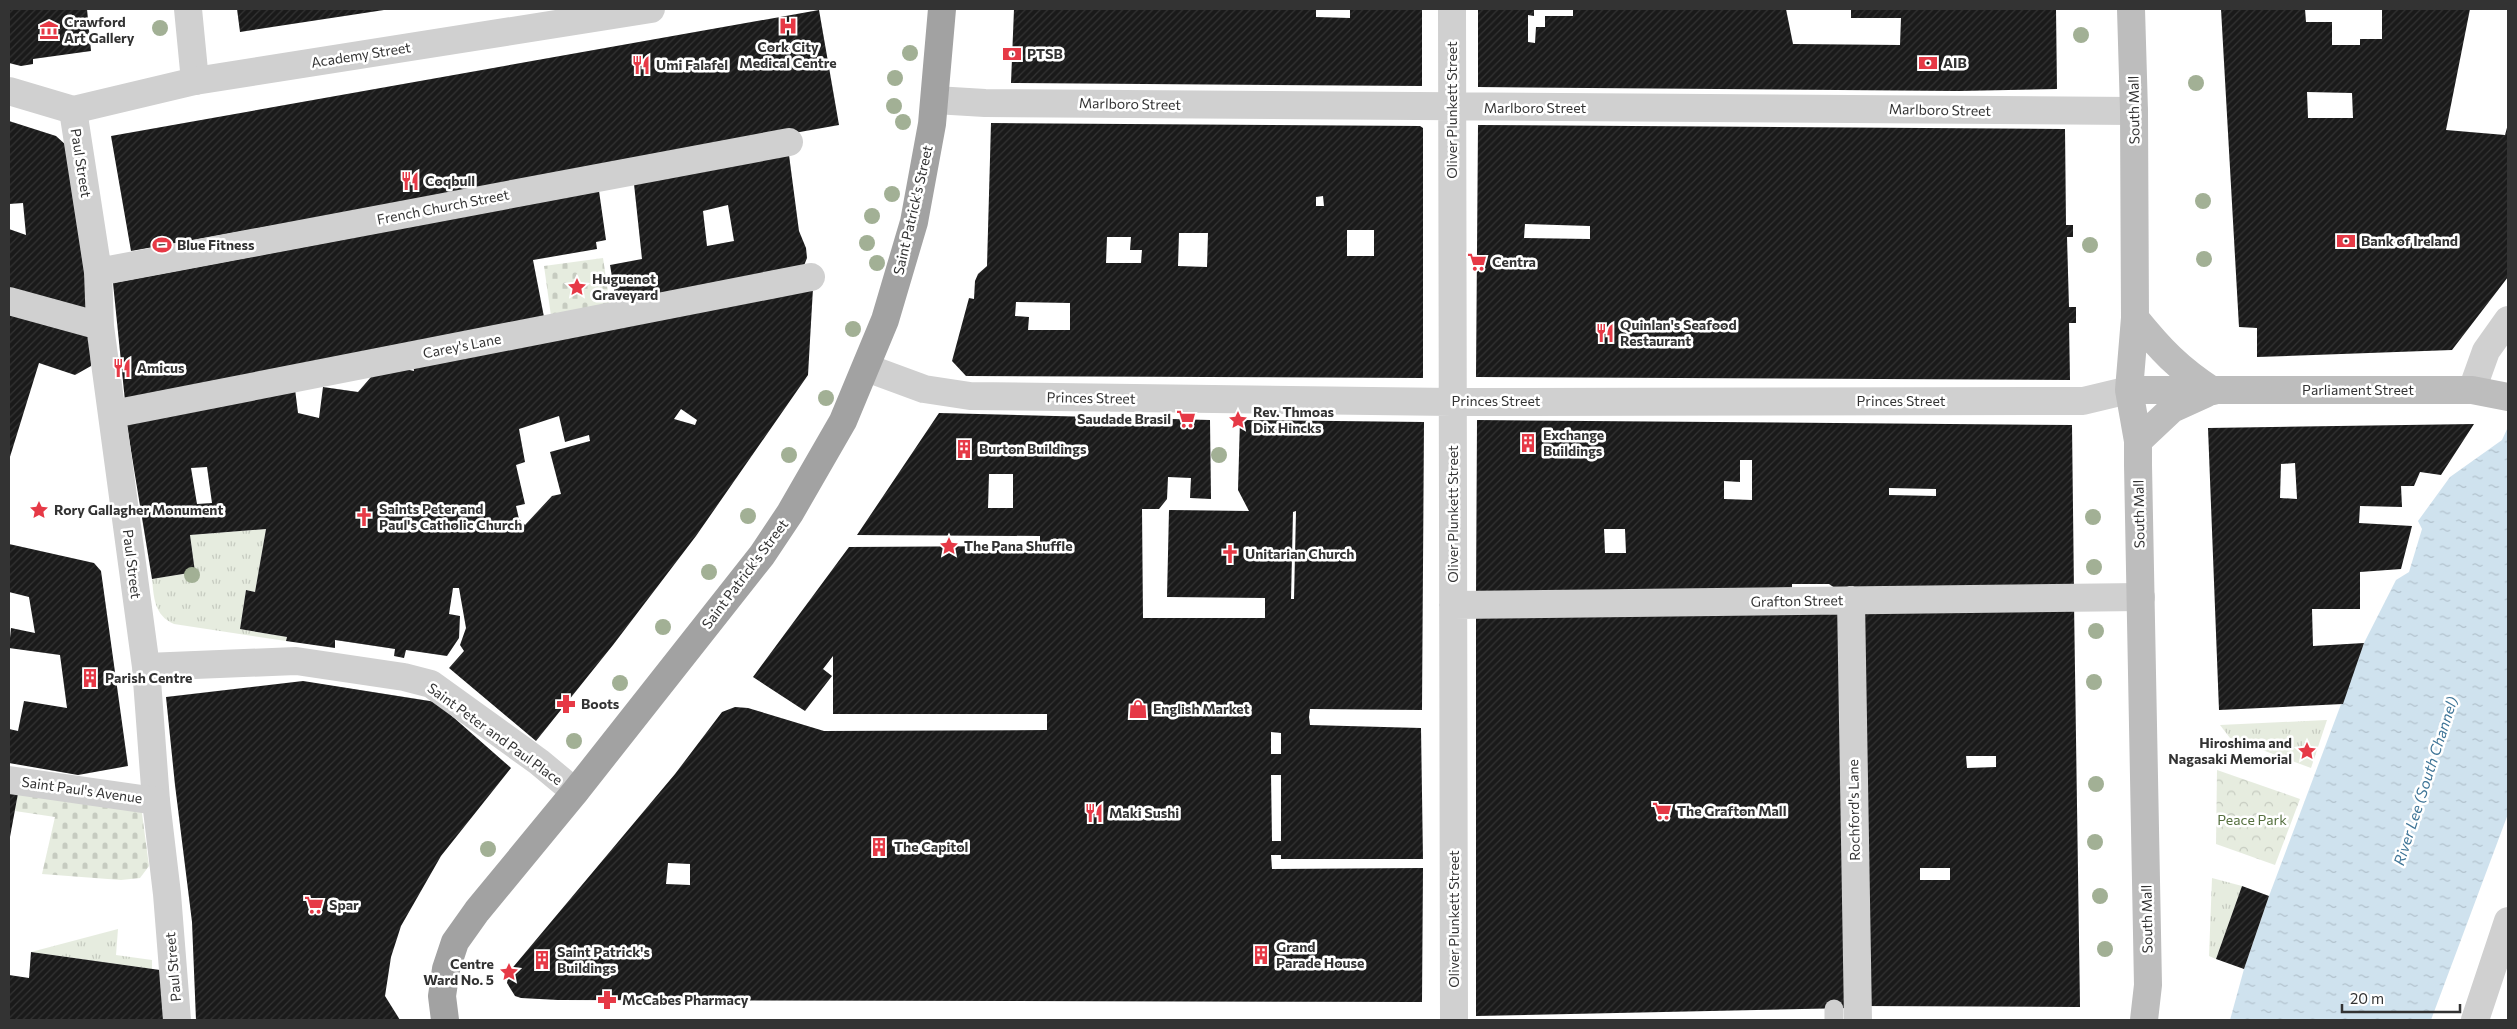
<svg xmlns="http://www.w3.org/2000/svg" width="2517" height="1029" font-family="Commissioner,sans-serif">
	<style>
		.grass { fill: url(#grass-tufts) }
		.forest { fill: url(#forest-crowns) }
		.cemetery { fill: url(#cemetery-stones) }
		.water { fill: url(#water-ripples) }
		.building { fill: url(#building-hatch); fill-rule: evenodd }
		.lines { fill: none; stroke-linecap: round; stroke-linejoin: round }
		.service { stroke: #d0d0d0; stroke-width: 19 }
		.pedestrian { stroke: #d0d0d0; stroke-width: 28 }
		.minor { stroke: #d0d0d0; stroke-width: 28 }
		.tertiary { stroke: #d0d0d0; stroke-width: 28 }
		.secondary { stroke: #bdbdbd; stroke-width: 28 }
		.trunk { stroke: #a2a2a2; stroke-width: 28 }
		.tree { fill: #a2b095 }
		.labels { text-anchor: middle; stroke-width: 5; stroke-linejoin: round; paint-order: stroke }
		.poi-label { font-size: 14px; font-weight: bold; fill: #333; stroke: #fff; text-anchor: start }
		.street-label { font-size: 14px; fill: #333; stroke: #fff }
		.park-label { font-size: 14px; fill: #56703f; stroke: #fff }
		.water-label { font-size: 15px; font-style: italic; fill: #3f7597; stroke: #fff }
	</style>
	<defs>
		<pattern id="grass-tufts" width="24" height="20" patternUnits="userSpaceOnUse" patternTransform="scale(1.25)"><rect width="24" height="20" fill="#e6ecdf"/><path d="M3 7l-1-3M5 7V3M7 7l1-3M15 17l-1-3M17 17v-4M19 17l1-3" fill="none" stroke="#c6cbc0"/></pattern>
		<pattern id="forest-crowns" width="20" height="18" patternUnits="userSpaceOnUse" patternTransform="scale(1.25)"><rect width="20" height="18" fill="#e6ecdf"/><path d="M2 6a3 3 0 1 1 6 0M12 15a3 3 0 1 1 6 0" fill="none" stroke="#c6cbc0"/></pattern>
		<pattern id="cemetery-stones" width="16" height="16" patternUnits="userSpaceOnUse" patternTransform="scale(1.25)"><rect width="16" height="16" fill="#e6ecdf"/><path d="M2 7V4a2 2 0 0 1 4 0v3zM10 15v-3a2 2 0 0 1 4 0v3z" fill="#c6cbc0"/></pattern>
		<pattern id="water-ripples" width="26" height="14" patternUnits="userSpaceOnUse" patternTransform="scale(1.25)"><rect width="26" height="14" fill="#cfe2ee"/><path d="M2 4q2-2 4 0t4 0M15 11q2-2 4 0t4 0" fill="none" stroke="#b2c2cd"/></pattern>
		<pattern id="building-hatch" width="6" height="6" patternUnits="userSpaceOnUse" patternTransform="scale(1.25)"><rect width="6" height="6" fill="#1a1a1a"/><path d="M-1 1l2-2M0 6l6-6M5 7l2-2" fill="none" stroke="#333"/></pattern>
	</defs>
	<rect width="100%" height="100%" fill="#fff"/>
	<path class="grass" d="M266,529L255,592L246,590L240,629L287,637L286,641L174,624C154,615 154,598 152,579L195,572L190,535Z
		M2327,720L2311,768L2230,738L2220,725Z
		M2212,878L2242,886L2216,959L2209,956Z
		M118,929L116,955L152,960V969L31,952Z"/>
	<path class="forest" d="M2217,770L2300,799L2275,865L2216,844Z"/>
	<path class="cemetery" d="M603,258L610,305L551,316L544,266Z
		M19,788L141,806L149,866L140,878L121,880L42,874L55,817L15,811Z"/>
	<path class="water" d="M2508,427V814L2431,1020H2230L2244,969L2269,896L2364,643L2396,580L2409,572L2422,529L2418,521L2450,477L2502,440Z"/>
	<path class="building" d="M9,9H87L91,51L33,59V64L21,66L9,63Z
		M237,9H384V10L240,32Z
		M1014,9H1316V17L1350,18V9H1422V86L1011,83Z
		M1478,9H1534V16L1528,15V42L1535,43L1536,27H1545V16H1573V9H1786L1793,44L1900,45L1901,18H1851V9H2056L2057,89L1958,91L1478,87Z
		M2221,9H2305L2306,22H2332V45H2360V39H2382V9H2470L2446,130L2505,135L2508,124V277L2452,350L2257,357V328L2239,327ZM2307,92L2352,93L2353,118H2308Z
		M819,10L839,125L131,251L111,136Z
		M9,121L56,136L67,146L84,262L87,311L9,291V229L26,235L23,203L9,204Z
		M991,123L1420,126L1423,128V378L966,376L952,361L969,298L974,299L975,281L978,274L987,266ZM1323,196L1324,206H1316V197ZM1347,230H1374V256H1347ZM1179,233H1208L1207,267L1178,266ZM1107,237H1131L1130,250H1142L1141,263H1106ZM1016,302L1070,303V330H1028L1029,317L1015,316Z
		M1478,125L2065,129L2066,225H2073V237H2067L2069,307H2076V323H2069L2070,380L1476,377ZM1525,224L1590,226V239L1524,238Z
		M789,155L799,231L806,248L807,258L803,268L616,301L610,265L642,259L634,184ZM728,205L734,241L707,246L703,211Z
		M599,191L606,240L596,242L597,249L533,260L544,317L125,401L113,283Z
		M813,288L808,375L696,536L613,645L536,741L449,668L464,651L460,645L466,628L459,588H453L449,614L460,616L459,638L447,656L406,650L404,658L394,656L395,649L335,640V648L286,641L287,637L240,629L246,590L255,592L266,529L190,535L195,572L152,579L126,420L295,389L298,413L319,418L323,387L358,392L371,377L401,368L414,371L413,362ZM681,409L697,420L695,425L674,419ZM559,416L565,442L589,435L590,441L550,452L561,494L552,496L525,525L519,519L516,506L525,504L516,465L525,462L519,429ZM207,467L212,503L197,504L191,468Z
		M9,310L90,334L91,366L75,375L39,363L9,460Z
		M939,413L1210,420L1211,499L1190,498L1191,478L1168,477L1167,499L1159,509H1142L1143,618H1265V598L1167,597L1169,510L1249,511L1238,490L1240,420L1424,422L1422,710L1310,709L1309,717L1310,725L1421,728L1423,859H1281V855H1271L1272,869L1423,868L1422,1002L558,1000L521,998L515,996L507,983L509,972L675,774L722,712L735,707L748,708L824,731L1047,730V714H833V656L823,669L832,676L805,711L753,677L849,547L1040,546V536L857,535ZM989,474H1013V508H988ZM1296,511L1294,599H1291L1293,512ZM1271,732L1281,733V754H1271ZM1271,775H1281V841H1272ZM668,863L690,864V885L666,884Z
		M1477,420L2072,425L2074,592L1845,595L1829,584H1792V596L1476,598ZM1740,460H1752V500L1724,499V481L1740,482ZM1889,488L1936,489V496L1889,495ZM1604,529H1625L1626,553H1605Z
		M2474,424L2441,475L2420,472L2414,486H2401L2402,507L2360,506L2359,523L2412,526L2401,569L2360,572V609H2312L2313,646L2364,643L2343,704L2219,710L2208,428ZM2295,463L2297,499L2280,498L2281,464Z
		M9,544L94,563L101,571L128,766L78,775L9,763V729L18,731L24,701L67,708L60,655L9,648L11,628L35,633L29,597L9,592Z
		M2074,603L2080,1007L1861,1006L1854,606ZM1966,756H1996V767L1967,768ZM1920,868H1950V880H1920Z
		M1847,606L1852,1008L1476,1016V612Z
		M303,681L436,702L511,768L441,856L401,926L391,957L385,996L400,1020H196L192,922L175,785L166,697Z
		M9,787L19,788L10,837H9Z
		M2242,886L2269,896L2244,969L2216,959Z
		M31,952L160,970L164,1020H9V975L29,978Z"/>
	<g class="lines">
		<path class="service" d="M1834,1020V1009"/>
		<path class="pedestrian" d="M1452,9L1454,1020
			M935,100L985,103L2134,111
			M73,110L98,272L100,326L146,667L156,801
			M98,272L789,142
			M9,301L100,326
			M867,368L924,389L970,396L1452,402L2083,401L2129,390
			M113,414L811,277
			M1851,600L1858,1020
			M1453,605L2141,597
			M146,667L296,661L404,677L431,684L539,762L575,792"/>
		<path class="minor" d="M188,9L195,81
			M2472,390L2486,351L2508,320
			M9,780L156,801L167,894L177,1020
			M2475,1020L2508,921"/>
		<path class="tertiary" d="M9,91L73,110L195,81L651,9"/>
		<path class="secondary" d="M2131,9L2134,111L2135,318L2129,390L2138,441V465L2148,985L2144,1020
			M2135,318C2161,350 2178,368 2213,391
			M2129,390H2472L2508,397
			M2138,441L2172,409L2205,394"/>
		<path class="trunk" d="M445,1020L442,996L446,969L455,942L477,911L575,792L762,555L790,513L843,421L885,320L914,222L932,124L942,9"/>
	</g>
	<g class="tree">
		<circle cx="160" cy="28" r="8"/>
		<circle cx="2081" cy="35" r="8"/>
		<circle cx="910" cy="53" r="8"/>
		<circle cx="895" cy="78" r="8"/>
		<circle cx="2196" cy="83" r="8"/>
		<circle cx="894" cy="106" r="8"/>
		<circle cx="903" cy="122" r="8"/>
		<circle cx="892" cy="194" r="8"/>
		<circle cx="2203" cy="201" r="8"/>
		<circle cx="872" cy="216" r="8"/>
		<circle cx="867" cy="243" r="8"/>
		<circle cx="2090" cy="245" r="8"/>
		<circle cx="2204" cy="259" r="8"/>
		<circle cx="877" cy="263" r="8"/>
		<circle cx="853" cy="329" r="8"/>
		<circle cx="826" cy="398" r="8"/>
		<circle cx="789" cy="455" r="8"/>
		<circle cx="1219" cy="455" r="8"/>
		<circle cx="748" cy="516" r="8"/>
		<circle cx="2093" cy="517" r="8"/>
		<circle cx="2094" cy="567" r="8"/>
		<circle cx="709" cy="572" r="8"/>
		<circle cx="192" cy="575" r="8"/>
		<circle cx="663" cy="627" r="8"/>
		<circle cx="2096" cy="631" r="8"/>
		<circle cx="2094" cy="682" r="8"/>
		<circle cx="620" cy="683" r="8"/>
		<circle cx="574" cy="741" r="8"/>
		<circle cx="2096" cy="784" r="8"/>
		<circle cx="2095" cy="842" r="8"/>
		<circle cx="488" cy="849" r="8"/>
		<circle cx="2100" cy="896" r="8"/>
		<circle cx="2105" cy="949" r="8"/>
	</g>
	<defs>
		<g id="hospital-bare" transform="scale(1.5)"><path d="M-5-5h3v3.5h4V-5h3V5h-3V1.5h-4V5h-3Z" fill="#e63946" stroke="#fff" stroke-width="2.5" paint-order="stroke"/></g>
		<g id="museum-bare" transform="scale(1.5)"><path d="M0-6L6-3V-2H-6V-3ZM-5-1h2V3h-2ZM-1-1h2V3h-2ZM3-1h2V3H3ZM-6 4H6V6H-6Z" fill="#e63946" stroke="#fff" stroke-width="2.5" paint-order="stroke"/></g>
		<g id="bank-bare" transform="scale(1.5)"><path d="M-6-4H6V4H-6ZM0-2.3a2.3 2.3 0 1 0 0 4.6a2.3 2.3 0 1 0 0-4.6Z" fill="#e63946" stroke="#fff" stroke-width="2.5" paint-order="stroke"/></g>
		<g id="restaurant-bare" transform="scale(1.5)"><path d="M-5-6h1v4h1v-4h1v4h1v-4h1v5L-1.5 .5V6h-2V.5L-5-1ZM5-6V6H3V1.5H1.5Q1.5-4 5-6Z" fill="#e63946" stroke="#fff" stroke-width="2.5" paint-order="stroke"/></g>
		<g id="stadium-bare" transform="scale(1.5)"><path d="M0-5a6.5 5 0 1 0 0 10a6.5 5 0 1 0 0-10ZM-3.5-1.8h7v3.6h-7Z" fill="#e63946" stroke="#fff" stroke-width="2.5" paint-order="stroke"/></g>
		<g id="supermarket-bare" transform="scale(1.5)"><path d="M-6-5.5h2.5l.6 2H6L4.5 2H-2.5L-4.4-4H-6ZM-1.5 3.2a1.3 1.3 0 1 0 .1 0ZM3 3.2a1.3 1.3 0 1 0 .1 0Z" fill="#e63946" stroke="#fff" stroke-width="2.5" paint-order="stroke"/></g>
		<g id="sight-bare" transform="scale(1.5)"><path d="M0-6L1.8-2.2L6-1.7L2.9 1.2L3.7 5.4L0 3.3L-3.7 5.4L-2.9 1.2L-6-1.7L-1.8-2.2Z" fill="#e63946" stroke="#fff" stroke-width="2.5" paint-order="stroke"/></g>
		<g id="building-bare" transform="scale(1.5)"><path d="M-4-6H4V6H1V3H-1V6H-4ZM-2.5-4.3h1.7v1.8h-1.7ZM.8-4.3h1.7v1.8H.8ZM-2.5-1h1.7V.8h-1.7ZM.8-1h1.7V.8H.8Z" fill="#e63946" stroke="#fff" stroke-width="2.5" paint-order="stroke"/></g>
		<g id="church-bare" transform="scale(1.5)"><path d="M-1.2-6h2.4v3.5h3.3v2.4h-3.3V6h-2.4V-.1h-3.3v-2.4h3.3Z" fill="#e63946" stroke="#fff" stroke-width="2.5" paint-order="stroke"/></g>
		<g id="pharmacy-bare" transform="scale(1.5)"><path d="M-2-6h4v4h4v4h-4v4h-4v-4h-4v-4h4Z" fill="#e63946" stroke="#fff" stroke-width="2.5" paint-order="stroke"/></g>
		<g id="shop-bare" transform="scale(1.5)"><path d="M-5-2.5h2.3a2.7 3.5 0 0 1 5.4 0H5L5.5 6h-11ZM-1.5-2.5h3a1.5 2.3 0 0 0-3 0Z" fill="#e63946" stroke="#fff" stroke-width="2.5" paint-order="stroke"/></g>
	</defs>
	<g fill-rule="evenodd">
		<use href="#hospital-bare" x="788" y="26"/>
		<use href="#museum-bare" x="49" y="30"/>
		<use href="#bank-bare" x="1012" y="54"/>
		<use href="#bank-bare" x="1928" y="63"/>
		<use href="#restaurant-bare" x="641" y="65"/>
		<use href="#restaurant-bare" x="410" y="181"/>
		<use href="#bank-bare" x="2346" y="241"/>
		<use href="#stadium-bare" x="162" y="245"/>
		<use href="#supermarket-bare" x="1477" y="262"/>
		<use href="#sight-bare" x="577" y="287"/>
		<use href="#restaurant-bare" x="1605" y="333"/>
		<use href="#restaurant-bare" x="122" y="368"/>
		<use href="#supermarket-bare" x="1186" y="419"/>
		<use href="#sight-bare" x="1238" y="420"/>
		<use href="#building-bare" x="1528" y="443"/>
		<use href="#building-bare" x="964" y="449"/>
		<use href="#sight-bare" x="39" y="510"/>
		<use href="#church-bare" x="364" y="517"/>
		<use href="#sight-bare" x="949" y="546"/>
		<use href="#church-bare" x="1230" y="554"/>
		<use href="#building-bare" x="90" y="678"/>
		<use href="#pharmacy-bare" x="566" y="704"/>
		<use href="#shop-bare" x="1138" y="709"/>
		<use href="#sight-bare" x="2307" y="751"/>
		<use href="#supermarket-bare" x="1662" y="811"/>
		<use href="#restaurant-bare" x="1094" y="813"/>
		<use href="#building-bare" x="879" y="847"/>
		<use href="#supermarket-bare" x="314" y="905"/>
		<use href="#building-bare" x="1261" y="955"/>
		<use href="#building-bare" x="542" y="960"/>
		<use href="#sight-bare" x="509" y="972"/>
		<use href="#pharmacy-bare" x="607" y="1000"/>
	</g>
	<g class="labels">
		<g class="poi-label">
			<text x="64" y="27">Crawford<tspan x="64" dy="16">Art Gallery</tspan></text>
			<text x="788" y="52" text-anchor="middle">Cork City<tspan x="788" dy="16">Medical Centre</tspan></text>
			<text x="1027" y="59">PTSB</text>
			<text x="1943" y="68">AIB</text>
			<text x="656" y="70">Umi Falafel</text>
			<text x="425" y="186">Coqbull</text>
			<text x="2361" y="246">Bank of Ireland</text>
			<text x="177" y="250">Blue Fitness</text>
			<text x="1492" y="267">Centra</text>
			<text x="592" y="284">Huguenot<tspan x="592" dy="16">Graveyard</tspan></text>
			<text x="1620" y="330">Quinlan's Seafood<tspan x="1620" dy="16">Restaurant</tspan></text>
			<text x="137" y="373">Amicus</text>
			<text x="1253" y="417">Rev. Thmoas<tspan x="1253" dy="16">Dix Hincks</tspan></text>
			<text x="1171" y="424" text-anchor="end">Saudade Brasil</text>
			<text x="1543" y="440">Exchange<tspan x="1543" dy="16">Buildings</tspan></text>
			<text x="979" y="454">Burton Buildings</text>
			<text x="379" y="514">Saints Peter and<tspan x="379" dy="16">Paul's Catholic Church</tspan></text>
			<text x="54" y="515">Rory Gallagher Monument</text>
			<text x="964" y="551">The Pana Shuffle</text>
			<text x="1245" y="559">Unitarian Church</text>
			<text x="105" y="683">Parish Centre</text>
			<text x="581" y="709">Boots</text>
			<text x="1153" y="714">English Market</text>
			<text x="2292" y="748" text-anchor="end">Hiroshima and<tspan x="2292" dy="16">Nagasaki Memorial</tspan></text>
			<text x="1677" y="816">The Grafton Mall</text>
			<text x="1109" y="818">Maki Sushi</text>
			<text x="894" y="852">The Capitol</text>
			<text x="329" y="910">Spar</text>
			<text x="1276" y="952">Grand<tspan x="1276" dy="16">Parade House</tspan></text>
			<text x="557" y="957">Saint Patrick's<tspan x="557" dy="16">Buildings</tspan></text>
			<text x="494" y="969" text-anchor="end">Centre<tspan x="494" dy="16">Ward No. 5</tspan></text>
			<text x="622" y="1005">McCabes Pharmacy</text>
		</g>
		<g class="street-label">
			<text transform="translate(361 55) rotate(-9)" y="5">Academy Street</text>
			<text transform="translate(1130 104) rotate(1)" y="5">Marlboro Street</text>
			<text x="1535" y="113">Marlboro Street</text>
			<text transform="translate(1452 110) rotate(-90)" y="5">Oliver Plunkett Street</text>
			<text transform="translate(1940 110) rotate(1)" y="5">Marlboro Street</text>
			<text transform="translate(2134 110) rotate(-91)" y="5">South Mall</text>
			<text transform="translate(81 163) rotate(81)" y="5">Paul Street</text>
			<text transform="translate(443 207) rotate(-11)" y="5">French Church Street</text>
			<text transform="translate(913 210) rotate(-77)" y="5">Saint Patrick's Street</text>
			<text transform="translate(462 346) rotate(-11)" y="5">Carey's Lane</text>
			<text x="2358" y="395">Parliament Street</text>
			<text transform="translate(1091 398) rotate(1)" y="5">Princes Street</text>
			<text x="1496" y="406">Princes Street</text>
			<text x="1901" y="406">Princes Street</text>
			<text transform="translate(1453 514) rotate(-90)" y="5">Oliver Plunkett Street</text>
			<text transform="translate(2139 514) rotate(-91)" y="5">South Mall</text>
			<text transform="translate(132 564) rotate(83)" y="5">Paul Street</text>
			<text transform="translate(745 574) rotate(-53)" y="5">Saint Patrick's Street</text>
			<text transform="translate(1797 601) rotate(-1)" y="5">Grafton Street</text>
			<text transform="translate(495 734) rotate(36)" y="5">Saint Peter and Paul Place</text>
			<text transform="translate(82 790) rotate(8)" y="5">Saint Paul's Avenue</text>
			<text transform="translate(1854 810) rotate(-91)" y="5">Rochford's Lane</text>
			<text transform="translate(1454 919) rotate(-90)" y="5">Oliver Plunkett Street</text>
			<text transform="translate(2147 919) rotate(-91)" y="5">South Mall</text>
			<text transform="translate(173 967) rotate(-95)" y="5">Paul Street</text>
		</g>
		<g class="park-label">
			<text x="2252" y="825">Peace Park</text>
		</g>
		<g class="water-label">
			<text transform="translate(2426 781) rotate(-72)" y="5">River Lee (South Channel)</text>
		</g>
	</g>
	<rect width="2517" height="1029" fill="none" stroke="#333333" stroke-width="20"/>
	<path d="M2342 1004v8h118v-8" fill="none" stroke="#333333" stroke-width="2.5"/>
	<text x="2350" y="1004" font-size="15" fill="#333333" stroke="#ffffff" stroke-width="4" paint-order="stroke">20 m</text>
</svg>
